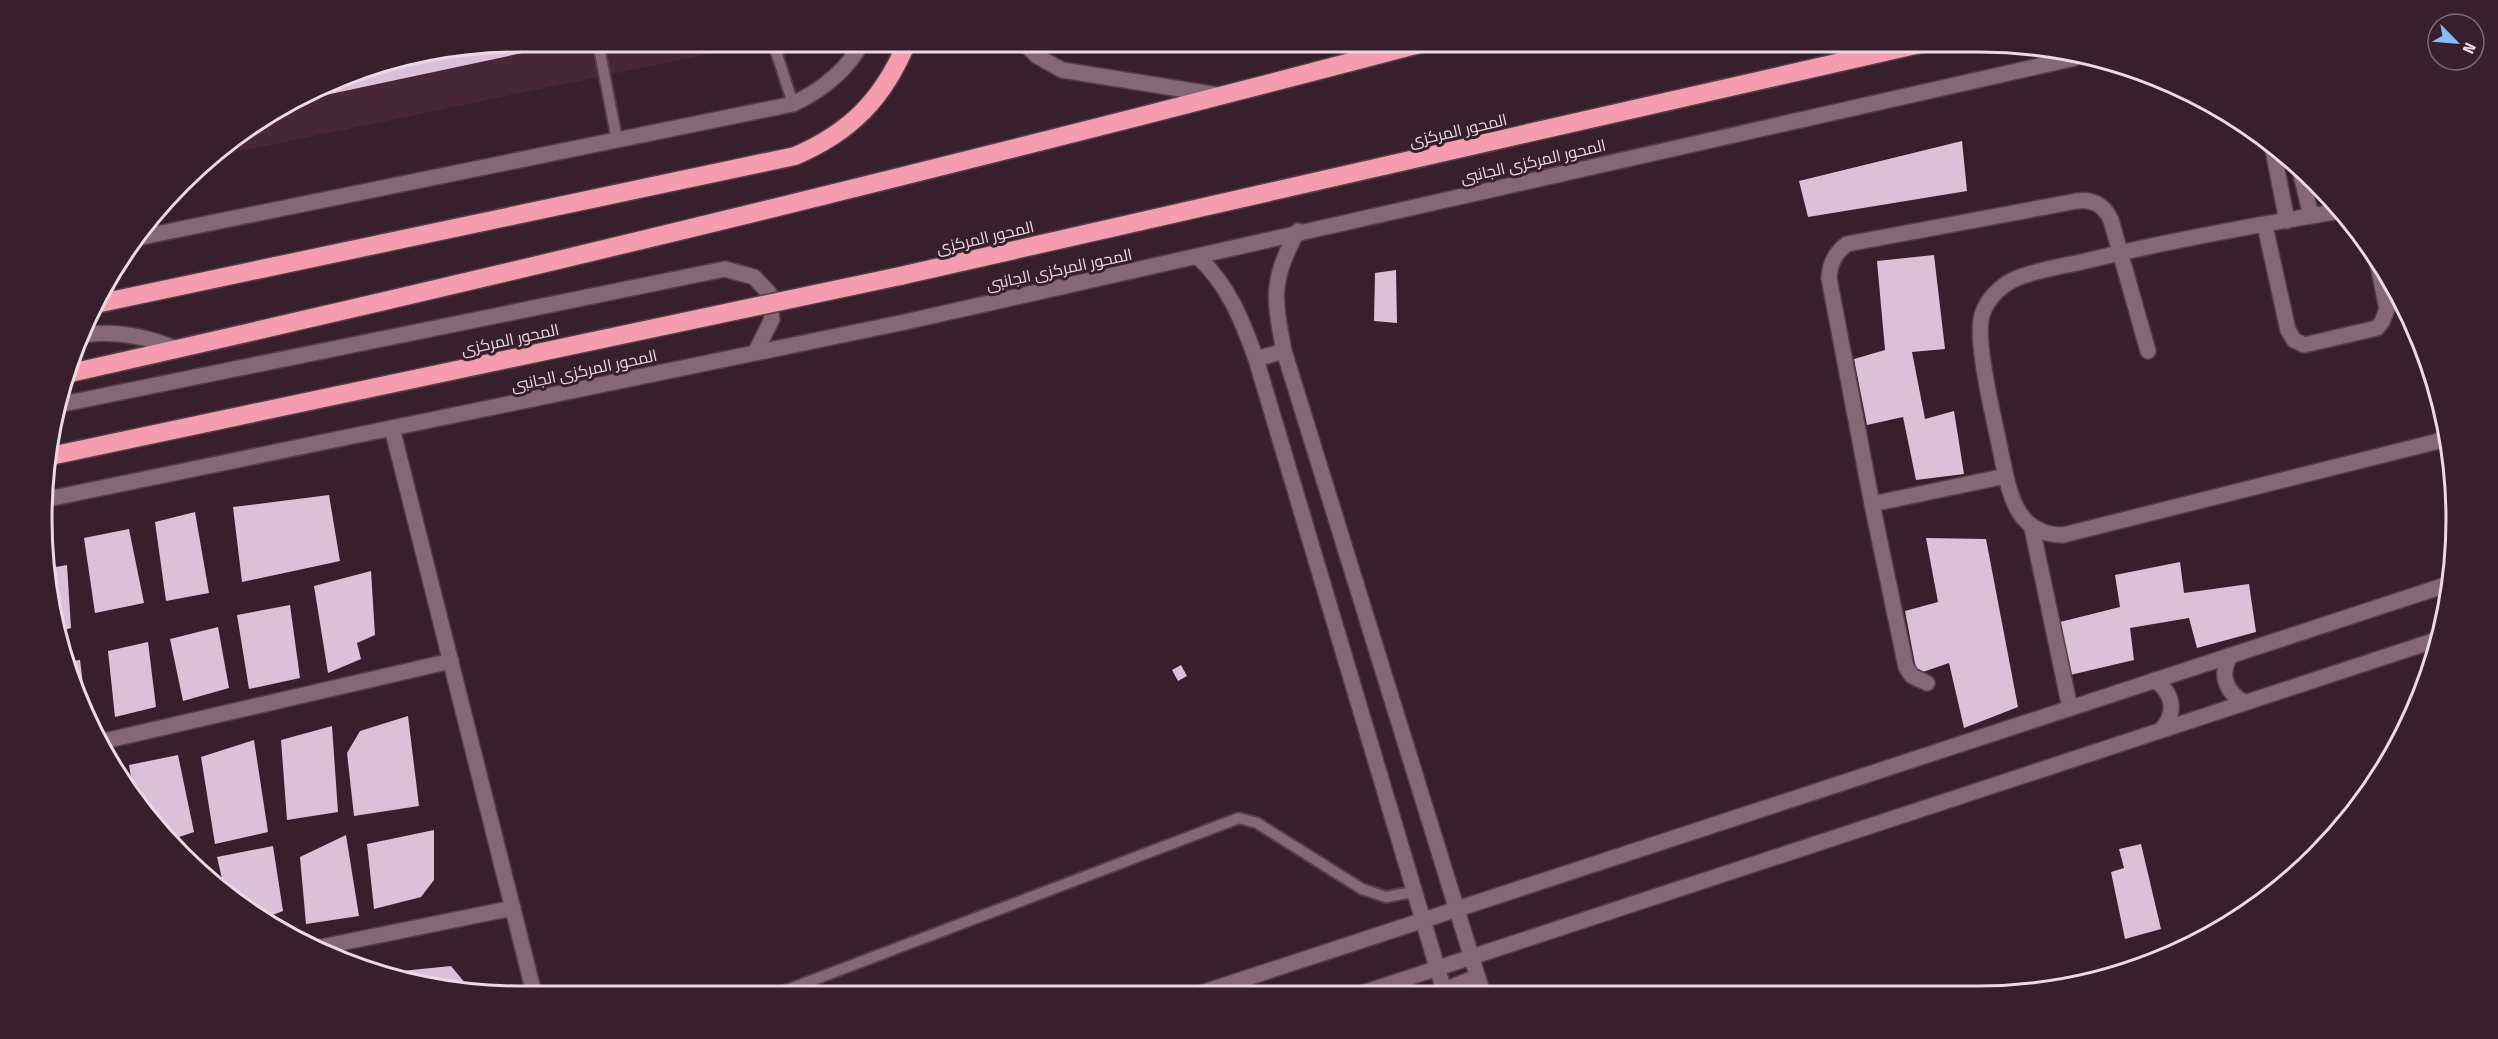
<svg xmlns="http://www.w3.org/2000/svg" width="2498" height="1039" font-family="'Fira Sans Condensed',Cairo,sans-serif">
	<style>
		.built { fill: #452736 }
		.building { fill: #dbc1d8 }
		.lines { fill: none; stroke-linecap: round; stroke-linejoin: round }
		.lane-casing { stroke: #533f49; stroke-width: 14 }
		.street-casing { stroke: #533f49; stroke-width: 18 }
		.secondary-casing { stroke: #533f49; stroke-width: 18 }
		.highway-casing { stroke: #533f49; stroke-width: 21 }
		.lane { stroke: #856876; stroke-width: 10 }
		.street { stroke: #856876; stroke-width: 15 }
		.secondary { stroke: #856876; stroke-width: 15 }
		.highway { stroke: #f59cae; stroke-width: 18 }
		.highway-bridge-casing { stroke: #533f49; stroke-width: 21; stroke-linecap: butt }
		.highway-bridge { stroke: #f59cae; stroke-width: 18 }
		.labels { text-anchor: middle; stroke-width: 6; stroke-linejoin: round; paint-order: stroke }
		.street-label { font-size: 16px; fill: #ebdae2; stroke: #371f2b }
		.rim { fill: none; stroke: #ebdae2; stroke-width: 3 }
	</style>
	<rect width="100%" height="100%" fill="#371f2b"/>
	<path class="built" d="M520,42H766L208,158L281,106L366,67Z"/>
	<path class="building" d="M520,42H559L560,45L288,103L366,67Z
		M1962,141L1967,191L1808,217L1799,181Z
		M1934,255L1945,349L1912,352L1925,419L1954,411L1964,474L1916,480L1903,417L1867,425L1854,359L1885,350L1877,261Z
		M1396,270L1397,323L1374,321L1375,273Z
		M329,495L340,561L242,582L233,507Z
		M195,512L209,593L166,601L155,522Z
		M129,529L144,603L95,613L84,538Z
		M1926,538L1986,539L2018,707L1964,728L1949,663L1917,674L1905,611L1938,602Z
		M2180,562L2184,593L2249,584L2256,632L2197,648L2189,618L2130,628L2134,660L2070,675L2060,622L2120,607L2115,575Z
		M67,565L71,628L57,632L51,613L50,568Z
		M371,571L375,635L357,643L361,659L328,673L314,586Z
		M290,605L300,678L249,689L237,615Z
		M218,627L229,688L183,701L170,639Z
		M148,642L156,707L115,717L108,651Z
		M80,660L87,717H86L78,703L66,662Z
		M1181,665L1187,676L1178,681L1172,670Z
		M408,716L419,806L354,816L347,753L360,731Z
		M332,726L338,812L287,820L281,740Z
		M254,740L268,832L215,844L201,757Z
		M178,755L194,832L173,839L134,797L129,765Z
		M434,830V880L421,897L374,909L367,844Z
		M346,835L359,916L306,924L300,857Z
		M2141,844L2161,929L2125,939L2111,872L2124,868L2119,849Z
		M273,846L283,911L265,918L226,896L217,857Z
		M451,966L470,989L392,976L391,972Z"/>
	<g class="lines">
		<g class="lane-casing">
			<path id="lane" d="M598,42L617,140
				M774,45L793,104
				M771,996L1239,818L1257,823L1362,889L1386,897L1413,892"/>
		</g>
		<g class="street-casing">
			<path id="street" d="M1023,42L1037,56L1062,70L1218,95
				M2272,145L2287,221
				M2299,166L2311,216
				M2340,211C2257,225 2172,240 2090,260C2066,266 2038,269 2015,279C2000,286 1987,299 1982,315C1974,342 1996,426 2002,458C2010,496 2017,535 2063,535L2447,439
				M2265,226L2288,330L2294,340L2304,345L2377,328L2382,322L2387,309L2377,260
				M1298,231C1270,279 1274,299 1284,351L1483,994
				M142,237L793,104C822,90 847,71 862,42
				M1198,257C1229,286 1242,320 1256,359L1445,994
				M1256,359L1284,351
				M58,405L725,269L754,277L769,293L772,319L755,353
				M392,428L535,997
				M1872,504L2006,476
				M2032,528L2070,708
				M1927,683L1912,676L1906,667L1872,504L1829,278C1830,263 1835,253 1847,244L2077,201C2093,199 2104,205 2111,220L2148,351
				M100,742L451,661
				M321,947L513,908
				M1431,995L1477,977"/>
		</g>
		<g class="secondary-casing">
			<path id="secondary" d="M81,335C115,330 146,336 176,349
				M48,499L905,322L2075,58
				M2231,655C2219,673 2225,692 2244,702
				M2154,680C2173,692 2177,712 2162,729
				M1195,995L2452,583
				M1356,995L2439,639"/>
		</g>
		<g class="highway-casing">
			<path id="highway" d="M900,276L1929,42
				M96,304L795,156C851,132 884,98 907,42
				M66,374C521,272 975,161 1427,42"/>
		</g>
		<use href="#lane" class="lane"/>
		<use href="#street" class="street"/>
		<use href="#secondary" class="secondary"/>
		<use href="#highway" class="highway"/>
		<g class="highway-bridge-casing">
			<path id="highway-bridge" d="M46,457L900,276"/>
		</g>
		<use href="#highway-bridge" class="highway-bridge"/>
	</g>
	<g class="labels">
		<g class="street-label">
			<text transform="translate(1458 130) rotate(-13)" y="6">المحور المركزى</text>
			<text transform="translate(1533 161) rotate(-13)" y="6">المحور المركزى الجانبى</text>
			<text transform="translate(985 237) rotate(-13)" y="6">المحور المركزى</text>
			<text transform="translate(1059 269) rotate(-12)" y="6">المحور المركزى الجانبى</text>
			<text transform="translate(510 339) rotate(-12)" y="6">المحور المركزى</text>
			<text transform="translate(584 370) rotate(-12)" y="6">المحور المركزى الجانبى</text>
		</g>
	</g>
	<path d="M0 0H2498V1039H0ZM519 52H1979A467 467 0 0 1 2446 519V519A467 467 0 0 1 1979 986H519A467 467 0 0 1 52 519V519A467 467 0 0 1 519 52Z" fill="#371f2b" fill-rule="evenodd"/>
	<path class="rim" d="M519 52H1979A467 467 0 0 1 2446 519V519A467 467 0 0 1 1979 986H519A467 467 0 0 1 52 519V519A467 467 0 0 1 519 52Z"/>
	<g transform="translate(2456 42) rotate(115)"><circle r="28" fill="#371f2b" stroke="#7f6a74" stroke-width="1.5"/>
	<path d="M0-4.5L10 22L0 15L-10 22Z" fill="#86bbfb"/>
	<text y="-9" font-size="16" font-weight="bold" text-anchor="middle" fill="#ebdae2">N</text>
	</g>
</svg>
